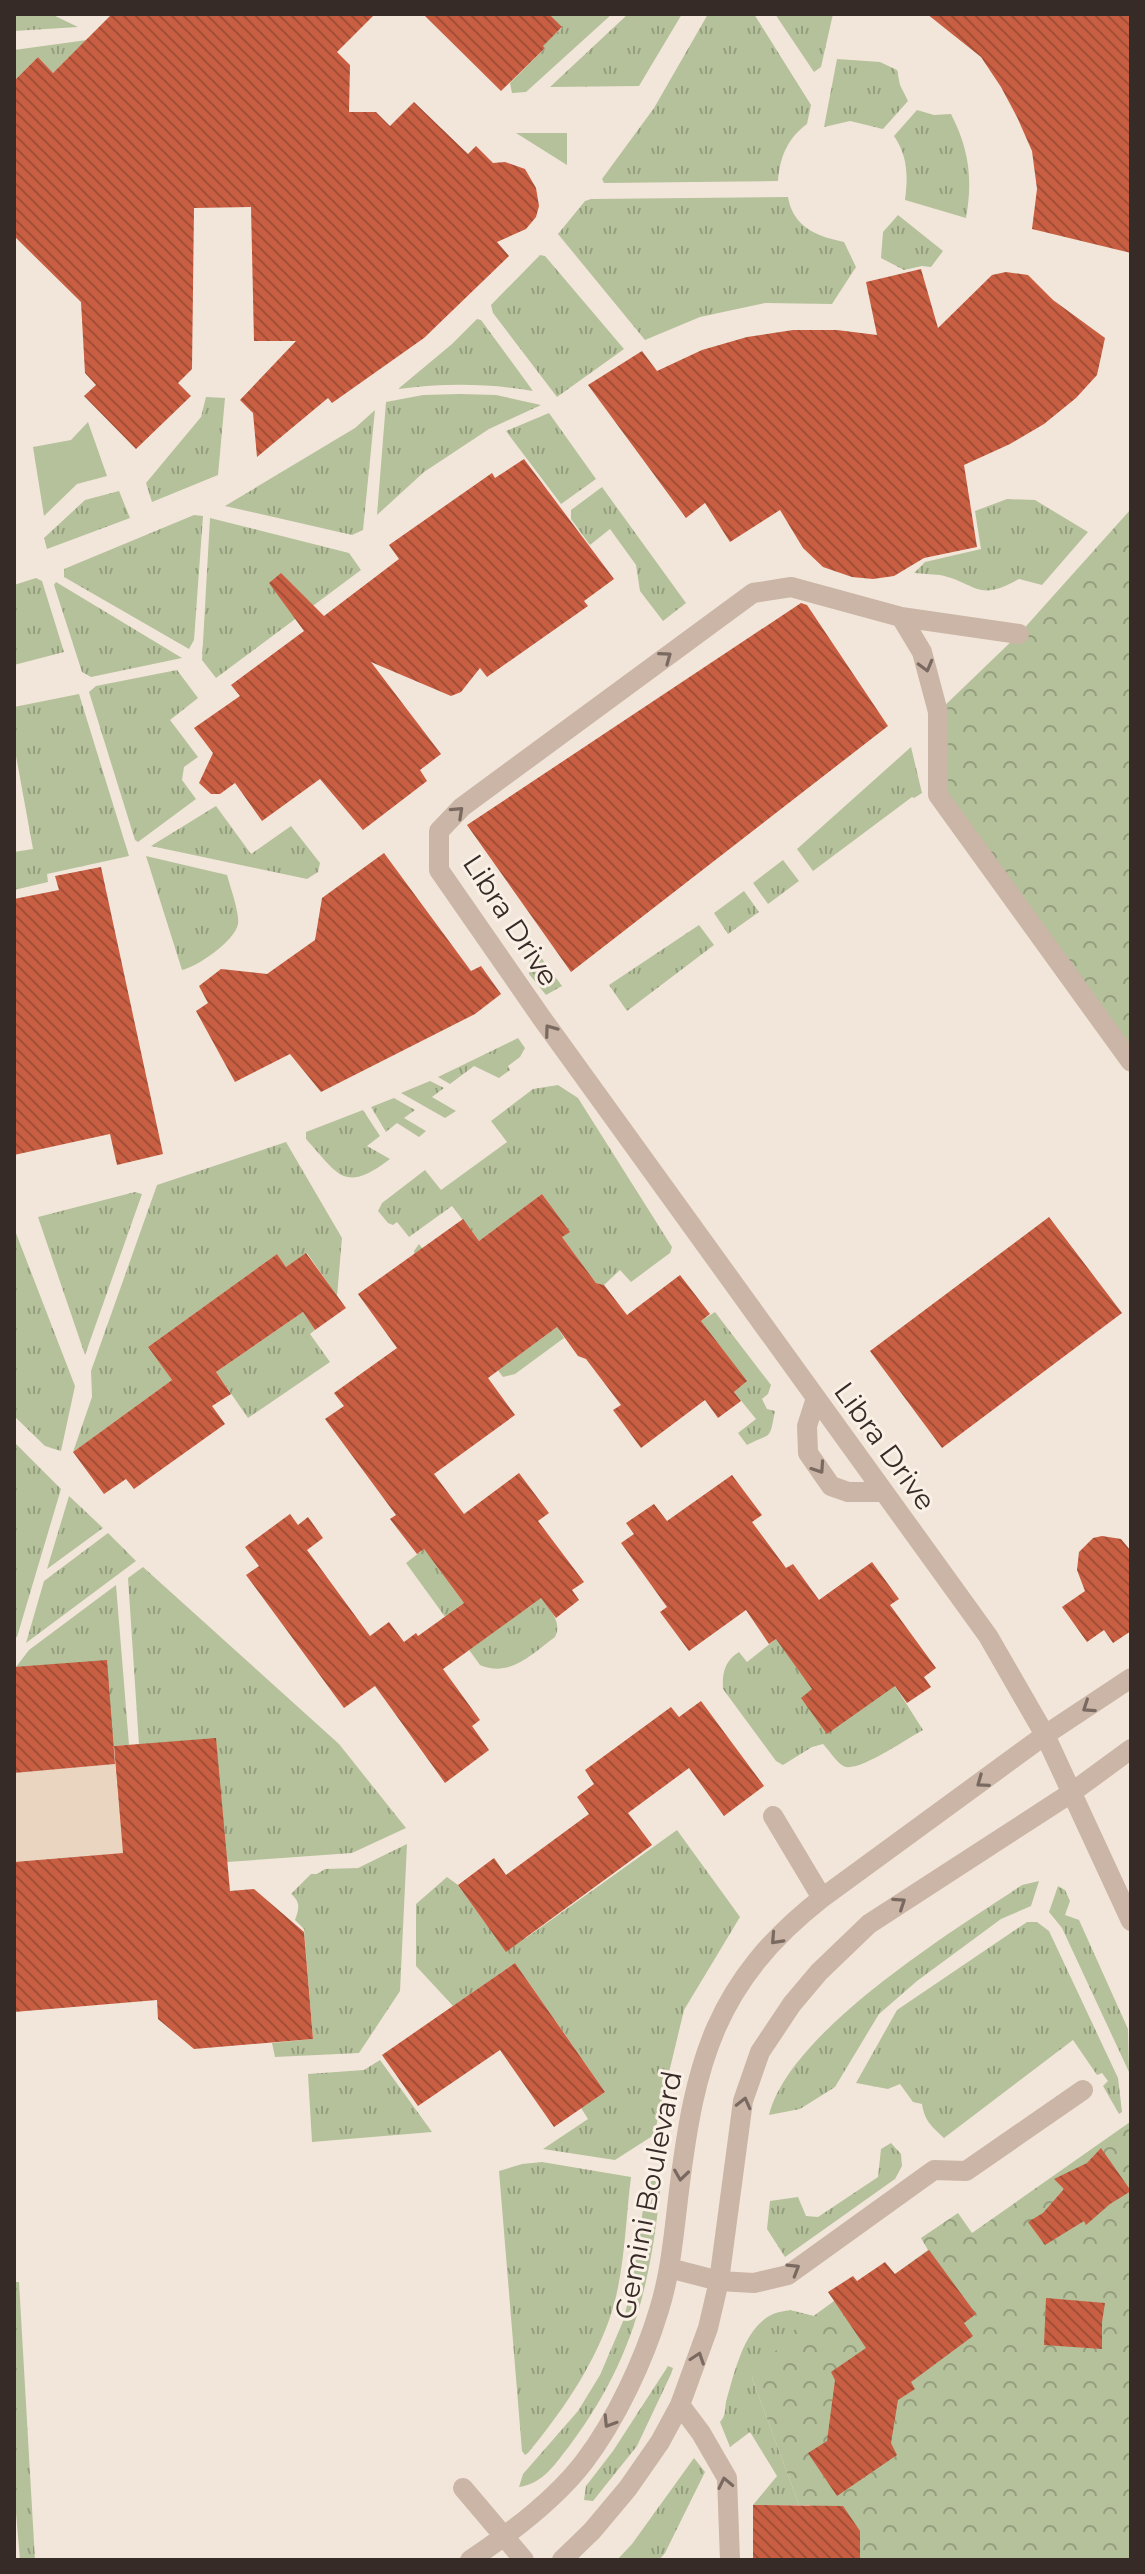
<svg xmlns="http://www.w3.org/2000/svg" width="1145" height="2574" font-family="Montserrat,sans-serif">
	<style>
		.grass { fill: url(#grass-tufts) }
		.forest { fill: url(#forest-crowns) }
		.garden { fill: #b5c19a }
		.plaza { fill: #ead6c0 }
		.building { fill: url(#building-back-hatch) }
		.lines { fill: none; stroke-linecap: round; stroke-linejoin: round }
		.minor { stroke: #cab5a6; stroke-width: 20 }
		.oneway { stroke: #796960 }
		.labels { text-anchor: middle; stroke-width: 6; stroke-linejoin: round; paint-order: stroke }
		.street-label { font-size: 28px; fill: #362b27; stroke: #faf0e6 }
	</style>
	<defs>
		<pattern id="grass-tufts" width="24" height="20" patternUnits="userSpaceOnUse" patternTransform="scale(2)"><rect width="24" height="20" fill="#b5c19a"/><path d="M3 7l-1-3M5 7V3M7 7l1-3M15 17l-1-3M17 17v-4M19 17l1-3" fill="none" stroke="#949d7e"/></pattern>
		<pattern id="forest-crowns" width="20" height="18" patternUnits="userSpaceOnUse" patternTransform="scale(2)"><rect width="20" height="18" fill="#b5c19a"/><path d="M2 6a3 3 0 1 1 6 0M12 15a3 3 0 1 1 6 0" fill="none" stroke="#949d7e"/></pattern>
		<pattern id="building-back-hatch" width="6" height="6" patternUnits="userSpaceOnUse" patternTransform="scale(2)"><rect width="6" height="6" fill="#c85e42"/><path d="M-1 5l2 2M0 0l6 6M5-1l2 2" fill="none" stroke="#a34e37"/></pattern>
	</defs>
	<rect width="100%" height="100%" fill="#f2e6da"/>
	<path class="grass" d="M14,14H51L78,27L14,31Z
		M549,14H612L526,92L512,93L510,83L545,48L536,38L547,27L555,34L562,28Z
		M628,14H682L639,86L550,87Z
		M708,14H754L811,105L807,124C787,139 780,157 778,181L604,183L602,179L654,108Z
		M775,14H833L821,67L814,72Z
		M87,40L53,73L38,57L14,81V50Z
		M837,59L880,62L897,70L900,85L908,101L883,129L850,121L824,127Z
		M917,110L934,115L951,114C969,149 973,179 966,218L905,200C908,176 908,157 894,136Z
		M788,197C793,227 816,236 844,242L856,267L832,304L765,303L700,317L645,340L558,234L585,201L591,199Z
		M898,215L943,251L931,267L922,266L904,270L881,258L883,232Z
		M540,255L545,256L624,349L557,397L493,313L491,305Z
		M477,319L481,320L533,391C487,383 444,383 398,389L452,344Z
		M459,394L496,395L541,405L489,429L424,472L377,515L386,402L423,395Z
		M206,397L225,398L218,475L152,502L146,483L201,417Z
		M375,410L363,530L352,535L225,506L355,428Z
		M549,413L596,479L561,504L506,431Z
		M602,487L686,603L663,621L640,591L636,565L610,529L590,545L571,519V510Z
		M119,491L130,518L47,549L44,538L85,500Z
		M1007,499L1035,500L1088,532L1042,585L1019,579C977,603 977,583 940,575C931,574 922,574 914,573L925,562L981,549L975,511Z
		M194,515L203,516L194,640L189,649L64,577V569Z
		M210,518L349,553L361,570L216,678L202,660Z
		M36,578L42,581L64,652L14,665V585Z
		M56,582L182,658L91,677L82,672L54,585Z
		M177,670L198,698L170,720L198,757L184,767L182,780L196,799L138,842L135,840L89,692L96,686Z
		M79,694L129,856L47,874L48,882L14,890V852L33,849L14,745V707Z
		M911,747L922,793L914,798L912,797L813,871L797,849Z
		M216,806L251,854L291,826L320,863L318,872L307,879L151,846Z
		M146,856L227,875C230,886 240,914 238,924C235,941 197,967 182,970Z
		M783,860L799,881L768,904L753,883Z
		M744,891L759,912L728,934L714,913Z
		M699,925L714,945L627,1011L609,985Z
		M534,948L562,986L546,995L529,974L530,950Z
		M518,1038L525,1048L520,1057L508,1066L510,1070L499,1078L474,1066L450,1084L438,1077Z
		M430,1081L444,1088L432,1097L456,1111L445,1118L401,1093Z
		M558,1085L578,1098L672,1247L670,1253L631,1282L620,1270L604,1285L596,1283L562,1237L569,1232L542,1194L479,1241L452,1206L409,1237L397,1222L393,1225L388,1223L378,1211L382,1203L425,1170L441,1190L507,1142L491,1121L533,1089Z
		M394,1098L415,1110L404,1118L426,1131L419,1137L397,1123L386,1132L371,1107Z
		M363,1110L380,1136L367,1146L390,1159C344,1194 339,1175 306,1139V1132Z
		M286,1142L342,1238L337,1296L307,1253L286,1267L277,1254L148,1347L172,1380L73,1452L92,1397L91,1371L157,1185Z
		M135,1192L142,1194L85,1355L38,1217Z
		M14,1228L75,1386L61,1451L45,1446L14,1416Z
		M419,1244L477,1322L500,1369L557,1327L564,1338L515,1374L503,1377L416,1262L414,1251Z
		M303,1312L315,1330L310,1334L330,1362L248,1418L216,1372Z
		M715,1312L771,1385L768,1394L762,1399L767,1409L775,1411C769,1442 772,1432 747,1445L738,1433L756,1419L734,1392L746,1381L701,1321Z
		M14,1442L61,1489L17,1637L14,1638Z
		M69,1496L103,1528L47,1569Z
		M108,1533L136,1561L26,1643L44,1581Z
		M424,1549L464,1603L454,1610L541,1598C549,1609 563,1622 555,1637C532,1654 510,1678 480,1665L406,1563Z
		M143,1567L339,1744L406,1828L352,1853L227,1862L139,1745L128,1578Z
		M116,1585L129,1745L113,1746L16,1667L29,1650Z
		M776,1639L895,1686L923,1730C908,1738 862,1770 846,1767C838,1765 829,1750 823,1744L812,1747L783,1765L776,1761L723,1689C722,1672 725,1661 739,1652L747,1662Z
		M677,1830L740,1917L684,2010L654,2135L615,2160L543,2149L588,2119L581,2108L605,2092L515,1963L453,2006L416,1966V1904L447,1877L458,1885L497,1939L516,1926L526,1938Z
		M407,1844L400,1991L359,2053L275,2057L272,2043L313,2039L304,1929L295,1920C299,1909 301,1902 291,1894L311,1874H317L325,1869L358,1868Z
		M1039,1881L1031,1906L1001,1919L917,1981L879,2014L835,2087L800,2109L769,2115C790,2031 951,1932 1022,1885Z
		M1058,1886L1065,1890L1070,1901L1065,1915L1079,1920L1128,2029L1129,2072L1062,1928L1049,1912Z
		M1027,1922H1037L1049,1931L1118,2078L1122,2112L1119,2114L1103,2086L1108,2081L1102,2073L1097,2075L1073,2040L944,2138C932,2127 924,2120 922,2104L913,2102L900,2084L888,2089L856,2083L897,2010Z
		M380,2060L432,2132L312,2142L308,2074L364,2070Z
		M891,2143L901,2154L902,2166L895,2179L785,2257L767,2229L770,2201L798,2197L806,2216L818,2217L878,2177L881,2149Z
		M542,2162L631,2177C625,2224 625,2278 608,2323C590,2371 561,2413 528,2453L525,2455L522,2451L499,2171L522,2164Z
		M647,2181H661C651,2285 633,2361 570,2445C556,2463 543,2484 519,2487L523,2474L578,2411L600,2375L624,2319L634,2273Z
		M14,2282H19L35,2560H20L14,2489Z
		M790,2310L814,2316L752,2378L799,2505H753L777,2476L750,2432L730,2447L720,2422C727,2415 724,2407 727,2398C735,2371 744,2329 771,2315C777,2312 785,2311 790,2310Z
		M668,2366L673,2368L671,2374L637,2446L593,2501L584,2500L586,2486L613,2451Z
		M694,2458L705,2472L665,2553L659,2560H617L632,2544Z"/>
	<path class="forest" d="M1131,509V1045L938,795V712L1019,634Z
		M1130,2122L1131,2560H860V2537L849,2516L810,2512V2505H799L752,2378L793,2331L834,2301L895,2274L928,2250L921,2238L958,2213L972,2233Z"/>
	<path class="garden" d="M516,133H567V165Z
		M88,422L107,476L77,484L44,516L33,447L71,440Z"/>
	<path class="plaza" d="M115,1764L123,1853L14,1862V1773Z"/>
	<path class="building" d="M112,14H375L337,52L350,65L349,112H376L390,126L414,102L468,154L476,146L493,163L505,162L525,169L536,188L539,206L536,217L526,229L497,242L509,256L424,338L332,403L328,398L257,457L253,413L240,400L296,341H254L251,207L194,208L192,369L178,383L191,396L136,449L84,396L96,385L85,373L81,302L14,236V81L38,57L53,73Z
		M423,14H549L562,27L543,46L545,48L501,91Z
		M927,14H1131V253L1032,229L1037,189L1032,151L1017,117L1001,87L981,57Z
		M921,269L938,328L992,275L1006,272L1028,275L1053,300L1105,338L1097,375L1076,398L1044,424L1010,444L964,465L977,547L924,558L894,576L873,579L852,577L823,567L803,548L780,510L730,542L705,503L686,518L588,385L642,351L657,371L702,350L747,337L793,330H837L877,335L866,282Z
		M524,459L614,579L584,601L588,606L487,677L480,668L461,692L451,696L371,662L441,754L420,770L427,781L363,830L320,779L262,821L235,783L220,794H211L199,783L213,753L194,728L240,696L231,685L304,631L269,583L281,573L324,616L399,559L389,545L492,473L495,478Z
		M801,603L807,605L888,726L571,972L467,825Z
		M384,853L471,971L481,966L501,994L475,1014L321,1092L290,1054L235,1082L196,1011L208,1003L199,986L221,969L267,974L315,940L322,898Z
		M101,867L163,1154L117,1165L110,1134L14,1155V899L59,890L55,876Z
		M542,1194L570,1232L562,1237L596,1283L604,1285L627,1315L680,1275L710,1314L701,1321L747,1381L734,1392L741,1401L718,1418L705,1400L641,1448L613,1410L621,1405L586,1359L578,1356L557,1327L488,1378L515,1415L434,1474L464,1514L519,1473L549,1513L538,1521L584,1582L572,1590L579,1600L556,1618L541,1598L443,1669L480,1720L472,1726L489,1750L445,1783L375,1686L344,1708L246,1575L259,1566L245,1547L290,1514L298,1525L308,1517L323,1538L307,1550L370,1636L389,1622L404,1642L416,1633L418,1636L464,1603L424,1549L417,1554L390,1519L396,1515L325,1419L344,1406L334,1393L397,1348L358,1294L463,1219L479,1241Z
		M1049,1217L1122,1313L942,1448L870,1351Z
		M306,1253L346,1308L315,1330L303,1312L216,1372L231,1394L212,1406L225,1424L134,1489L126,1479L104,1494L73,1452L172,1380L148,1347L277,1254L286,1267Z
		M732,1475L762,1515L752,1522L786,1568L793,1564L819,1600L872,1562L899,1599L890,1605L936,1668L924,1677L931,1687L907,1703L895,1686L827,1734L801,1698L812,1689L776,1639L769,1644L746,1610L689,1651L660,1612L667,1607L621,1543L634,1534L626,1523L654,1504L667,1521Z
		M1102,1536L1121,1539L1131,1551V1631L1113,1643L1104,1630L1087,1642L1062,1607L1085,1591L1077,1570L1079,1552L1093,1538Z
		M107,1660L115,1764L14,1773V1667Z
		M701,1701L764,1786L724,1816L689,1768L628,1813L652,1845L506,1952L458,1885L494,1858L506,1875L589,1814L577,1797L594,1784L585,1770L671,1707L679,1717Z
		M216,1738L230,1891L254,1889L304,1932L313,2039L194,2049L158,2019L157,2000L14,2012V1862L123,1853L114,1746Z
		M515,1963L605,2092L554,2127L500,2050L418,2106L382,2055Z
		M1101,2148L1131,2191L1110,2204L1086,2225L1084,2221L1045,2245L1028,2222L1043,2213L1064,2189L1054,2179L1087,2163Z
		M929,2250L976,2314L964,2323L973,2336L911,2382L915,2389L898,2400L891,2443L897,2455L837,2496L808,2453L827,2441L835,2380L831,2372L866,2348L828,2292L853,2276L857,2281L885,2262L895,2274Z
		M1046,2298L1105,2303L1102,2322V2349L1044,2345Z
		M753,2505L843,2506L860,2531V2560H753Z"/>
	<g class="lines">
		<path class="minor" d="M901,617L1019,634
			M1131,1062L938,795V712L922,652L901,617L791,587L753,593L462,807L439,831V870L541,1017L988,1636L1045,1735L1131,1921
			M816,1398L807,1426L808,1453L831,1486L848,1492H884
			M773,1816L822,1898
			M669,2268L719,2281L754,2283L788,2275L934,2170L966,2171L1083,2090
			M680,2405L701,2433L727,2478L730,2560
			M463,2488L524,2560
			M470,2560C511,2533 554,2501 584,2462C616,2420 644,2360 659,2310C671,2272 674,2231 679,2191C695,2061 715,1982 822,1898L1045,1735L1131,1678
			M562,2560L592,2531L628,2488L660,2442L680,2405L708,2328L719,2281L743,2101L760,2052L792,2004L819,1972L869,1924L1071,1793L1131,1749"/>
	</g>
	<defs><path id="oneway-chevron" d="M-2-3.5L2.5 0L-2 3.5" fill="none" stroke-width="1.6" stroke-linecap="round" stroke-linejoin="round" transform="scale(2)"/></defs>
	<g class="oneway">
		<use href="#oneway-chevron" transform="translate(666 657) rotate(-36)"/>
		<use href="#oneway-chevron" transform="translate(926 666) rotate(75)"/>
		<use href="#oneway-chevron" transform="translate(458 812) rotate(-43)"/>
		<use href="#oneway-chevron" transform="translate(550 1030) rotate(-126)"/>
		<use href="#oneway-chevron" transform="translate(819 1468) rotate(56)"/>
		<use href="#oneway-chevron" transform="translate(1088 1707) rotate(146)"/>
		<use href="#oneway-chevron" transform="translate(982 1782) rotate(144)"/>
		<use href="#oneway-chevron" transform="translate(900 1903) rotate(-34)"/>
		<use href="#oneway-chevron" transform="translate(776 1939) rotate(133)"/>
		<use href="#oneway-chevron" transform="translate(744 2103) rotate(-76)"/>
		<use href="#oneway-chevron" transform="translate(681 2175) rotate(98)"/>
		<use href="#oneway-chevron" transform="translate(794 2269) rotate(-31)"/>
		<use href="#oneway-chevron" transform="translate(698 2358) rotate(-71)"/>
		<use href="#oneway-chevron" transform="translate(609 2422) rotate(122)"/>
		<use href="#oneway-chevron" transform="translate(725 2483) rotate(-102)"/>
	</g>
	<g class="labels">
		<g class="street-label">
			<text transform="translate(511 920) rotate(57)" y="10">Libra Drive</text>
			<text transform="translate(885 1446) rotate(54)" y="10">Libra Drive</text>
			<text transform="translate(648 2195) rotate(-79)" y="10">Gemini Boulevard</text>
		</g>
	</g>
	<rect width="1145" height="2574" fill="none" stroke="#362b27" stroke-width="32"/>
</svg>
